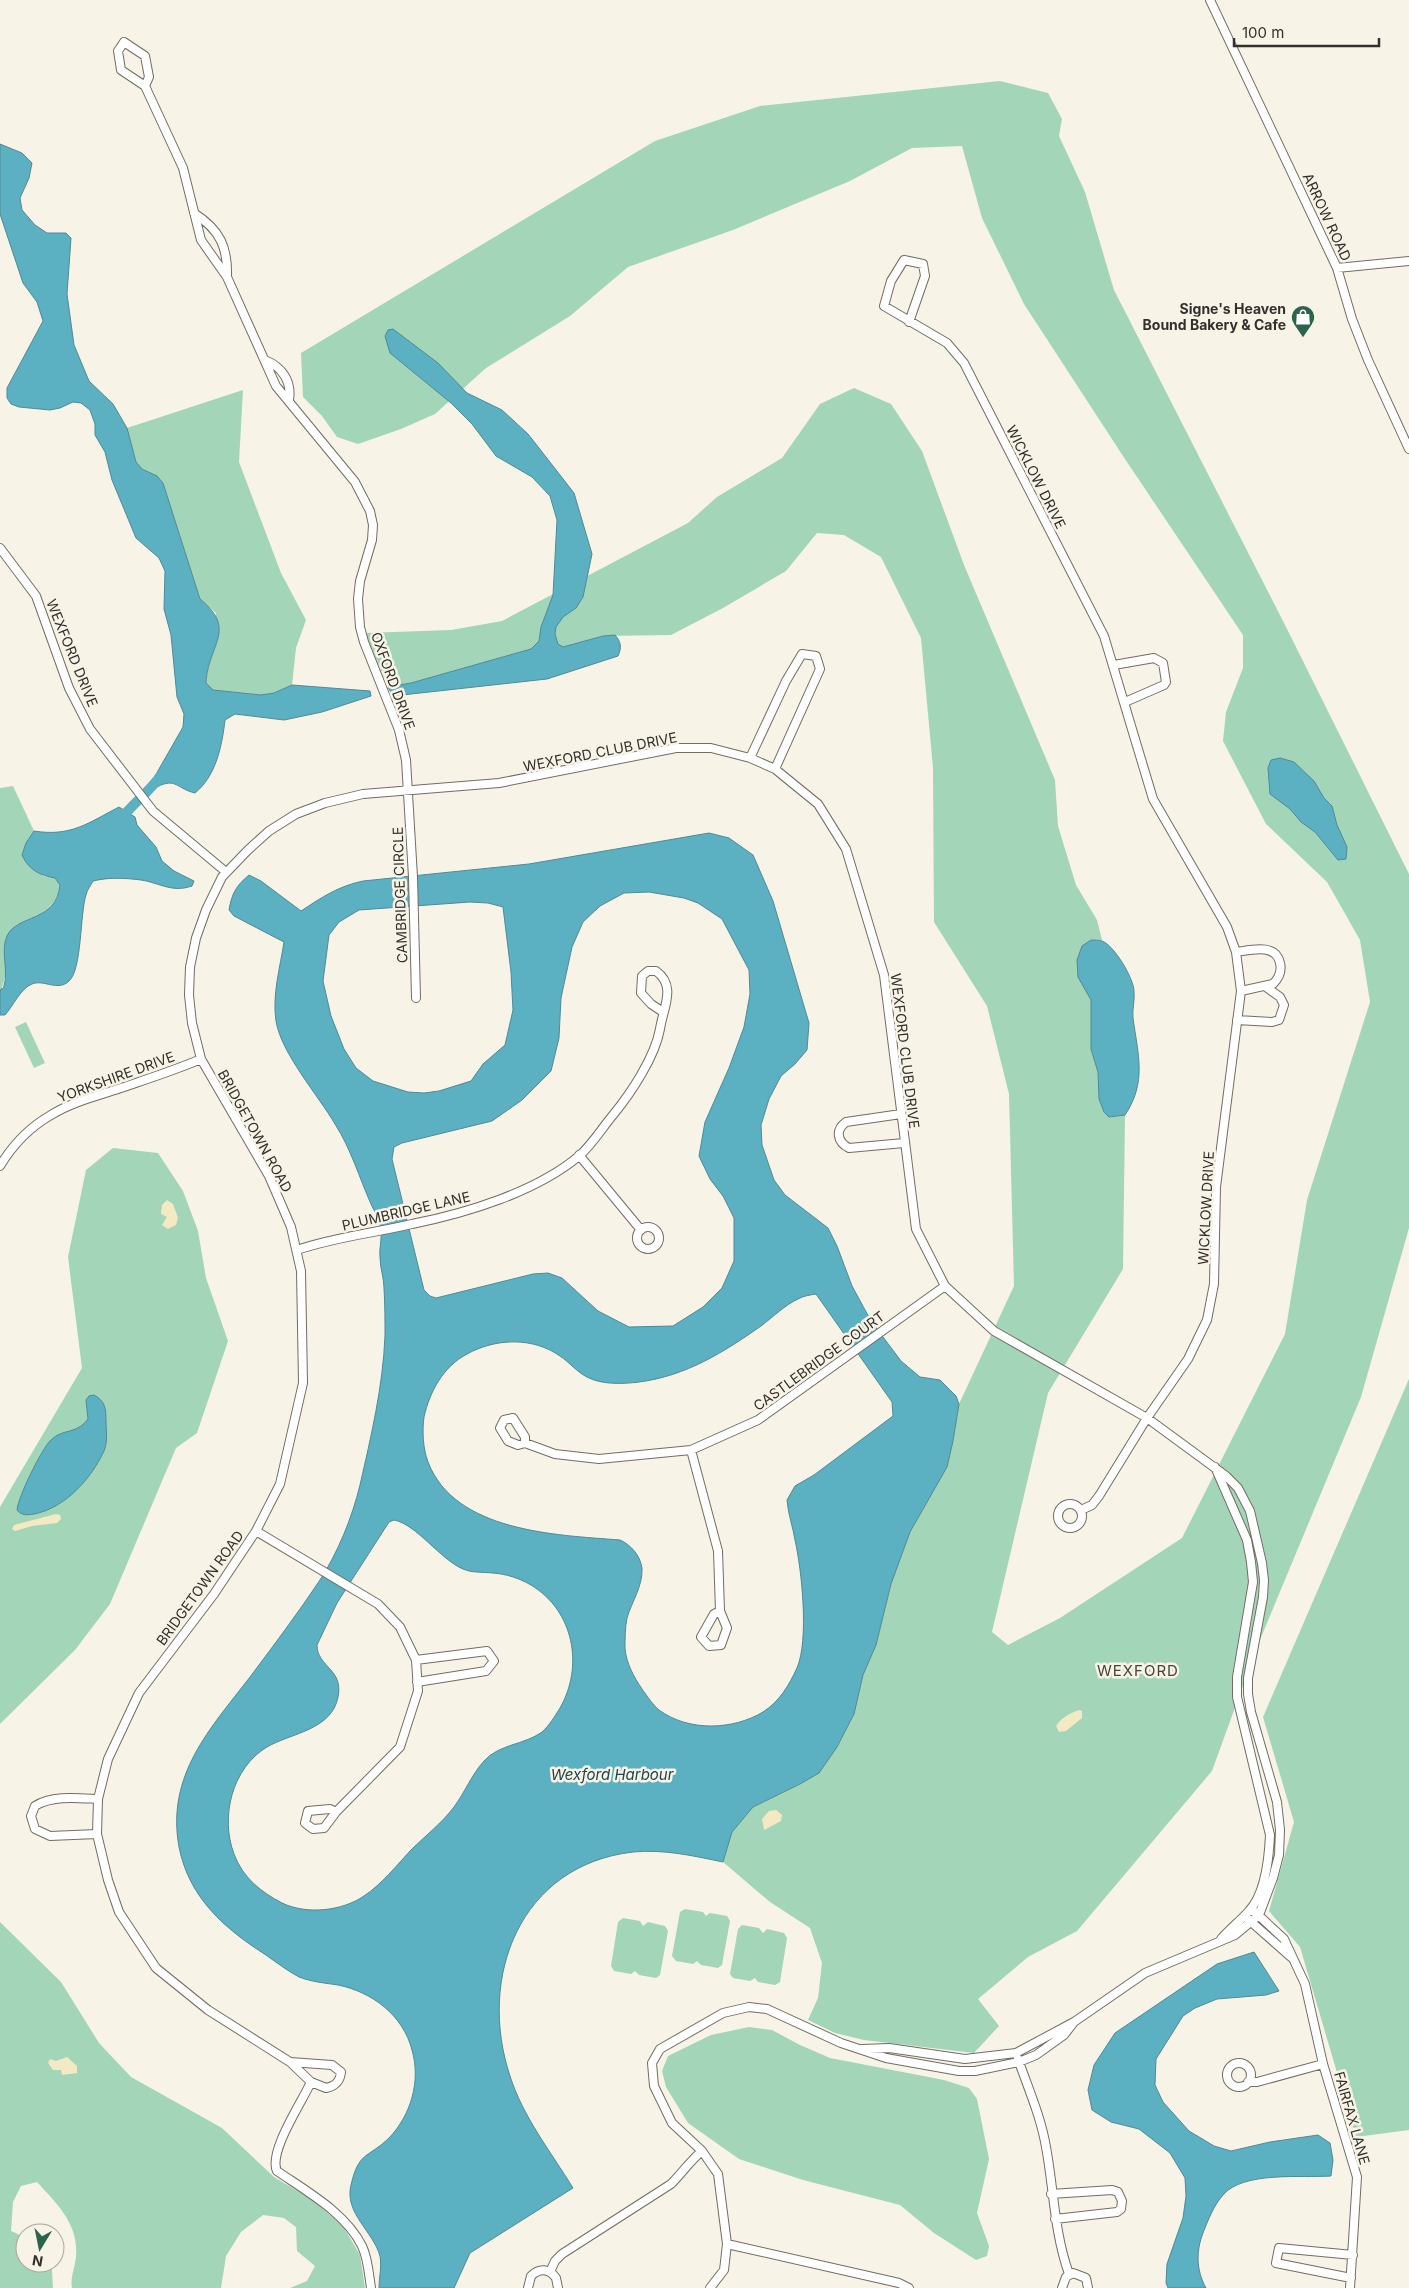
<svg xmlns="http://www.w3.org/2000/svg" width="1409" height="2288" font-family="Inter,sans-serif">
	<style>
		.green { fill: #a3d5b9 }
		.sand { fill: #f3eac4 }
		.water { fill: #5bb1c2; stroke: #4f8a95; fill-rule: evenodd }
		.lines { fill: none; stroke-linecap: round; stroke-linejoin: round }
		.canal { stroke: #5bb1c2; stroke-width: 10 }
		.street-casing { stroke: #726d63; stroke-width: 10 }
		.street { stroke: #fff; stroke-width: 8 }
		.labels { text-anchor: middle; stroke-width: 5; stroke-linejoin: round; paint-order: stroke }
		.street-label { font-size: 14px; fill: #32302c; stroke: #f8f3e7 }
		.poi-label { font-size: 14px; font-weight: bold; fill: #32302c; stroke: #f8f3e7; text-anchor: end }
		.neighbourhood-label { font-size: 15px; letter-spacing: 1px; fill: #49443b; stroke: #f8f3e7 }
		.water-label { font-size: 15px; font-style: italic; fill: #1d454c; stroke: #f8f3e7 }
	</style>
	<rect width="100%" height="100%" fill="#f8f3e7"/>
	<path class="green" d="M1000,81L1048,93L1062,119L1059,136L1085,192L1114,290L1285,625L1409,874V1228L1361,1397L1257,1647L1212,1771L1077,1931L1028,1957L978,1999L999,2026L974,2053L864,2040L835,2033L808,2020L818,1998L822,1963L810,1928L770,1902L723,1862L732,1832L753,1807L800,1784L837,1747L854,1714L863,1675L876,1645L891,1584L910,1532L947,1467L953,1441L959,1404L1014,1286L1009,1094L987,1006L934,922L933,768L921,638L881,557L844,535L817,533L786,571L723,608L671,635L603,636L563,647L531,649L411,683L388,687L365,633L451,630L502,621L688,523L717,497L782,458L820,404L854,388L891,404L922,451L964,565L1055,780L1058,826L1076,885L1097,920L1102,940H1091L1078,976L1091,1000V1049L1098,1072L1099,1099L1109,1117L1125,1115L1123,1269L1048,1393L992,1632L1008,1645L1060,1618L1182,1538L1285,1334L1307,1200L1370,1002L1360,940L1327,882L1266,824L1223,741L1226,712L1243,668V635L1123,456L1024,304L982,218L962,146L912,148L850,181L733,230L628,267L570,316L486,368L435,414L401,429L358,444L337,437L322,416L303,397L301,353L655,141L760,106Z
		M243,390L239,462L281,573L306,620L296,648L292,685L274,693L261,695L213,690L206,683L216,613L200,599L163,483C157,475 150,474 143,469C131,462 130,441 127,428Z
		M13,786L34,831L26,843L43,876L55,878L60,885C57,909 36,918 16,925C13,938 5,985 0,992V788Z
		M26,1022L45,1063L34,1068L15,1027Z
		M113,1148L158,1153L183,1191L198,1231L206,1278L228,1341L197,1433L176,1448L110,1604L75,1650L0,1724V1507L82,1368L68,1257L86,1170Z
		M1409,1379V2130L1356,2137L1300,1947L1269,1911L1294,1822L1263,1717Z
		M685,1909L703,1912L706,1916L710,1913L727,1916L730,1921L722,1965L718,1968L701,1965L697,1961L693,1964L676,1961L672,1956L680,1912Z
		M623,1918L640,1921L643,1926L648,1922L665,1926L668,1931L660,1975L656,1978L639,1975L635,1971L631,1974L614,1971L611,1966L618,1922Z
		M0,1922L61,1982L99,2043L131,2077L222,2128L274,2177L311,2199L343,2226L360,2255L365,2288H290L307,2281L315,2266L297,2251L296,2227L284,2218L263,2215L241,2232L226,2256L221,2288H72C70,2278 75,2267 76,2257C79,2224 57,2204 37,2182L21,2186L13,2202L11,2231C30,2238 25,2245 25,2263H45L52,2270L53,2288H0Z
		M742,1925L759,1928L763,1933L767,1929L784,1933L787,1938L780,1982L775,1985L758,1982L755,1978L750,1981L733,1978L730,1974L738,1929Z
		M749,2027L772,2030L800,2045L830,2058L944,2080L969,2088L977,2099L989,2159L977,2213L989,2246L987,2256L976,2260L934,2233L900,2205L803,2180L739,2159L688,2123L666,2087L662,2071L668,2056L711,2035Z"/>
	<path class="sand" d="M167,1200L173,1204L178,1218L176,1225L168,1229L162,1225L167,1217L161,1214L162,1205Z
		M56,1514L60,1515L61,1519L57,1523L32,1526L15,1531L12,1529L14,1525Z
		M1079,1710L1082,1711V1718L1066,1731L1059,1732L1056,1726C1061,1718 1070,1713 1079,1710Z
		M776,1810L782,1815L781,1821L764,1830L762,1819L769,1811Z
		M67,2057L77,2066V2073L62,2075L61,2070H53L48,2063L50,2059L56,2061Z"/>
	<path class="water" d="M0,144L22,153L32,163L29,178L20,198L22,210L35,225L47,233H66L71,238L67,294L74,345L89,381L113,404L127,428L136,462L142,469L157,476L163,483L200,599C238,630 208,644 206,683L213,690L261,695L274,693L292,685L370,691L371,696L322,712L284,720L235,714L225,720C222,746 216,776 195,793C177,789 176,777 157,787L151,783L183,727L184,714L177,697L171,635L164,609L165,571L159,558L136,538L112,480L105,452L95,435V424L90,410L81,403L73,402L60,408L50,410L19,407L11,404L7,398V388L43,321L37,302L23,283L0,214Z
		M393,329L438,363L467,393L502,410L528,434L574,493L592,554L583,597L576,608L563,617L556,627L555,634L558,644L563,647L603,636L615,635C621,642 622,647 618,656L547,679L393,696L388,687L411,683L531,649L539,641L541,627L553,595L557,520L550,496L532,477L496,456L472,424L451,403L390,353L385,336L388,330Z
		M1280,758L1294,762L1314,781L1324,798L1332,806L1337,825L1347,847L1346,859L1338,860L1315,832L1301,822L1290,809L1270,794L1268,768L1271,760Z
		M119,807L135,817L137,825L156,847L162,861L174,871L194,881L192,886C172,893 160,883 141,880C125,878 109,877 93,881C91,885 87,890 86,895C80,913 82,970 69,981C58,992 44,979 32,984C21,988 13,1006 5,1015H0C0,1008 0,999 0,992C2,985 2,992 4,986C9,969 0,952 7,936C17,914 56,923 60,885L55,878C39,875 29,870 22,855L26,843L34,831C71,837 88,823 119,807Z
		M709,833L729,838L753,855L773,901L809,1023L807,1050L795,1064L781,1076L769,1099L761,1125L762,1145L774,1180L785,1195L828,1228L837,1246L852,1286L871,1321L901,1361L920,1377L940,1380L956,1396L959,1404L953,1441L947,1467L910,1532L891,1584L876,1645L863,1675L854,1714L837,1747L819,1773L800,1784L753,1807L732,1832L723,1862C694,1856 664,1849 633,1852C520,1865 477,1977 510,2076C523,2117 551,2152 573,2188L470,2253L454,2288H379C379,2277 382,2267 380,2256C373,2231 344,2213 351,2185C359,2151 367,2159 389,2138C411,2115 421,2081 412,2050C403,2015 372,1992 338,1985C325,1983 312,1982 299,1977C288,1971 277,1963 266,1955C225,1929 189,1898 179,1847C166,1775 210,1729 250,1677C274,1645 298,1613 320,1580C338,1552 352,1518 360,1485C371,1437 383,1386 385,1336C385,1321 385,1304 384,1288C384,1278 380,1268 380,1257C379,1246 383,1237 380,1226C379,1218 374,1211 371,1204C359,1177 351,1149 335,1124C318,1095 281,1053 276,1021C272,995 280,968 284,942L234,916L229,910C232,893 236,886 249,875L261,881L301,911C322,897 339,886 363,881L529,864ZM649,892L684,898L698,903L722,919L749,970L750,994L744,1027L729,1068L705,1122L699,1156L710,1179L723,1196L734,1218V1261L722,1288L703,1307L673,1326L629,1327L598,1311L562,1278L548,1273L533,1274L436,1298L430,1296L424,1290L392,1159L394,1147L402,1143L492,1121L522,1100L551,1071L559,1038L561,998L572,947L583,922L600,906L624,893ZM470,902L488,903L503,907L511,972L513,1010L505,1045L483,1064L471,1081L439,1091L424,1093L408,1092L373,1081L356,1068L344,1049L331,1016L323,981L329,935L339,922L359,910ZM816,1294L892,1402L893,1416L814,1475L795,1486L787,1500C788,1514 793,1527 795,1540C802,1571 809,1640 797,1668C789,1685 780,1701 763,1712C733,1730 689,1732 659,1710C653,1705 647,1696 642,1689C634,1677 626,1663 625,1648C625,1638 625,1628 627,1618C632,1601 643,1586 642,1568C640,1555 631,1545 620,1540C556,1535 455,1532 428,1462C423,1448 422,1432 424,1417C430,1391 443,1367 467,1354C496,1338 533,1337 560,1356C569,1362 577,1372 587,1377C602,1385 623,1384 639,1382C686,1376 724,1352 761,1326C773,1317 785,1305 798,1299C803,1296 810,1295 816,1294ZM394,1520C416,1524 441,1560 463,1569C472,1573 483,1572 493,1573C506,1574 519,1578 531,1585C574,1611 584,1666 560,1708C555,1716 549,1726 542,1732C524,1745 499,1744 484,1761C472,1774 465,1792 454,1807C442,1823 425,1836 411,1850C397,1865 382,1884 364,1896C342,1911 307,1915 282,1903C261,1892 243,1878 234,1854C220,1817 232,1768 267,1747C291,1733 332,1730 338,1697C344,1669 317,1667 317,1645L337,1603L389,1522Z
		M1091,940C1094,940 1099,940 1102,941C1114,945 1134,979 1134,991C1135,1000 1132,1010 1133,1018C1138,1055 1147,1082 1125,1115L1109,1117L1104,1112L1099,1099L1098,1072L1091,1049V1000L1078,977L1077,960L1082,946Z
		M94,1395C105,1401 106,1408 106,1421C106,1430 108,1442 104,1451C91,1479 65,1508 34,1514C27,1515 22,1516 17,1510C18,1497 42,1448 51,1440C63,1428 76,1435 88,1419L86,1400L89,1396Z
		M1254,1952L1279,1991L1266,1995L1217,1999L1195,2008L1183,2016L1156,2059L1155,2085L1163,2102L1189,2131L1214,2146L1231,2151L1270,2142L1318,2135L1330,2143L1333,2160L1331,2176C1302,2178 1243,2171 1223,2195C1214,2205 1208,2220 1203,2233C1196,2251 1196,2270 1206,2288H1168L1166,2283L1167,2264L1183,2218L1186,2196L1185,2178L1170,2153L1139,2129L1111,2122L1092,2110L1088,2090L1094,2065L1115,2033L1217,1964Z"/>
	<g class="lines">
		<path class="canal" d="M118,823C131,804 149,793 161,775"/>
		<g class="street-casing">
			<path id="street" d="M1210,0L1337,268L1352,319L1368,360L1409,449
				M145,86L149,77L145,56L124,42L118,51L121,70L145,86L183,168L201,240L227,277L276,386L355,482L370,511L373,525L372,540L360,581L358,599L360,627L364,642L399,730L406,760L413,877L416,998
				M194,213C220,230 228,247 227,277
				M1337,268L1409,261
				M909,322L925,276L923,264L904,260L891,281L884,306L947,343L964,363L1104,636L1153,799L1227,927L1236,952L1241,991L1216,1187L1214,1284L1207,1320L1188,1359L1147,1418L1099,1496L1092,1505L1081,1510
				M265,360C282,367 292,381 289,400
				M0,548L36,596L69,688L90,729L153,811L226,872
				M1114,665L1154,658L1163,663L1166,682L1164,685L1125,702
				M750,758L786,681L802,654L816,656L820,669L775,769
				M1236,952C1251,950 1276,943 1280,963C1282,971 1279,978 1273,984L1241,991
				M1237,1020L1272,1022L1279,1020L1284,1005L1280,997L1266,987
				M901,1114L846,1122C835,1130 837,1142 849,1148L904,1143
				M579,1155L641,1230
				M0,1166C12,1146 30,1127 51,1115C70,1103 93,1097 115,1090C144,1080 173,1071 201,1059
				M637 1238a11 11 0 1 1 22 0a11 11 0 1 1-22 0Z
				M297,1250C335,1237 374,1233 412,1224C467,1213 536,1192 579,1156C592,1145 602,1128 613,1115C631,1093 655,1057 660,1029C663,1008 677,986 656,971H648L642,976L641,993L651,1004L663,1012
				M525,1443V1437L513,1418L504,1420L500,1428L508,1441L518,1445L525,1443L555,1454L599,1459L691,1450L758,1420L945,1286
				M691,1450L718,1551L720,1611L727,1628L721,1645L709,1646L701,1637L714,1614L720,1611
				M1215,1467L1247,1540L1251,1562L1253,1582L1237,1677V1697L1270,1835C1269,1857 1265,1894 1249,1911C1241,1920 1230,1929 1221,1939
				M1058 1516a12 12 0 1 1 24 0a12 12 0 1 1-24 0Z
				M256,1531L378,1604L400,1627L416,1660L418,1691L400,1747L336,1812L324,1828L313,1829L305,1823L308,1811L330,1809L336,1812
				M416,1660L487,1651L494,1661L486,1671L417,1682
				M97,1834L50,1836L35,1829L31,1816L35,1806C52,1795 78,1798 98,1799
				M1255,1912L1284,1939L1305,1984L1323,2064L1357,2177L1350,2288
				M1249,1920L1291,1957
				M1018,2059C1028,2088 1041,2117 1046,2147C1054,2190 1054,2232 1069,2274
				M290,2062L332,2065L341,2072C340,2082 335,2086 326,2088L311,2082L290,2062L208,2010L156,1968L119,1912L108,1880L97,1834L98,1799L108,1759L139,1693L214,1594L256,1531L280,1484L303,1383L301,1271L291,1227L269,1176L201,1059L192,1023L189,995L190,967L196,938L206,910L222,877L248,850L269,831L296,814L325,803L363,794L499,783L676,748H711L750,758L775,769L818,804L846,849L884,975L916,1229L945,1286L994,1331L1147,1418L1226,1476L1238,1488L1250,1511L1262,1563L1264,1580L1263,1597L1248,1678V1694L1251,1712L1277,1802L1280,1830L1279,1855L1273,1878L1259,1915L1235,1935L1145,1973L1074,2022L1016,2053L965,2059L889,2048L862,2049
				M1227 2075a12 12 0 1 1 24 0a12 12 0 1 1-24 0Z
				M311,2082C302,2102 268,2152 277,2171C306,2191 346,2213 362,2246C368,2258 369,2275 371,2288
				M1248,2082H1257L1323,2064
				M1051,2194L1112,2190L1118,2192L1122,2201L1121,2209L1117,2212L1055,2219
				M727,2244L718,2174L702,2151L672,2123L654,2086L652,2063L660,2049L723,2013L749,2007L767,2009L841,2043L886,2058L959,2071H975L1019,2062L1036,2055L1064,2035L1074,2022
				M550,2272L555,2261L562,2254L671,2184C682,2173 690,2161 702,2151
				M1351,2278L1276,2263L1279,2248L1353,2255
				M528,2288L531,2276C539,2268 549,2268 556,2278L558,2288
				M710,2288L724,2270L727,2244L899,2283L909,2288
				M1062,2288L1066,2277L1073,2273L1086,2278L1088,2288"/>
		</g>
		<use href="#street" class="street"/>
	</g>
	<defs>
		<g id="shop-pin" transform="scale(1.25)"><path d="M0 17L-7.5 6A9.5 9.5 0 1 1 7.5 6Z" fill="#2b644d" stroke="#f8f3e7"/><path d="M-5-2.5h2.3a2.7 3.5 0 0 1 5.4 0H5L5.5 6h-11ZM-1.5-2.5h3a1.5 2.3 0 0 0-3 0Z" fill="#fff"/></g>
	</defs>
	<g fill-rule="evenodd">
		<use href="#shop-pin" x="1303" y="317"/>
	</g>
	<g class="labels">
		<g class="street-label">
			<text transform="translate(1327 217) rotate(65)" y="5">ARROW ROAD</text>
			<text transform="translate(1036 477) rotate(63)" y="5">WICKLOW DRIVE</text>
			<text transform="translate(72 653) rotate(68)" y="5">WEXFORD DRIVE</text>
			<text transform="translate(393 681) rotate(70)" y="5">OXFORD DRIVE</text>
			<text transform="translate(600 752) rotate(-11)" y="5">WEXFORD CLUB DRIVE</text>
			<text transform="translate(400 895) rotate(-92)" y="5">CAMBRIDGE CIRCLE</text>
			<text transform="translate(905 1051) rotate(83)" y="5">WEXFORD CLUB DRIVE</text>
			<text transform="translate(116 1077) rotate(-20)" y="5">YORKSHIRE DRIVE</text>
			<text transform="translate(255 1131) rotate(61)" y="5">BRIDGETOWN ROAD</text>
			<text transform="translate(1206 1208) rotate(-87)" y="5">WICKLOW DRIVE</text>
			<text transform="translate(406 1211) rotate(-13)" y="5">PLUMBRIDGE LANE</text>
			<text transform="translate(819 1361) rotate(-36)" y="5">CASTLEBRIDGE COURT</text>
			<text transform="translate(200 1588) rotate(-54)" y="5">BRIDGETOWN ROAD</text>
			<text transform="translate(1352 2118) rotate(74)" y="5">FAIRFAX LANE</text>
		</g>
		<g class="poi-label">
			<text x="1286" y="314">Signe's Heaven<tspan x="1286" dy="16">Bound Bakery &amp; Cafe</tspan></text>
		</g>
		<g class="neighbourhood-label">
			<text x="1138" y="1676">WEXFORD</text>
		</g>
		<g class="water-label">
			<text x="612" y="1780">Wexford Harbour</text>
		</g>
	</g>
	<g transform="translate(40 2248) rotate(190)"><circle r="24" fill="#f8f3e7" stroke="#a9a59c"/>
	<path d="M0-4L9 19L0 12L-9 19Z" fill="#2b644d"/>
	<text y="-8" font-size="14" font-weight="bold" text-anchor="middle" fill="#32302c">N</text>
	</g>
	<path d="M1234 38v8h145v-8" fill="none" stroke="#32302c" stroke-width="2.5"/>
	<text x="1242" y="38" font-size="15" fill="#32302c" stroke="#f8f3e7" stroke-width="4" paint-order="stroke">100 m</text>
</svg>
